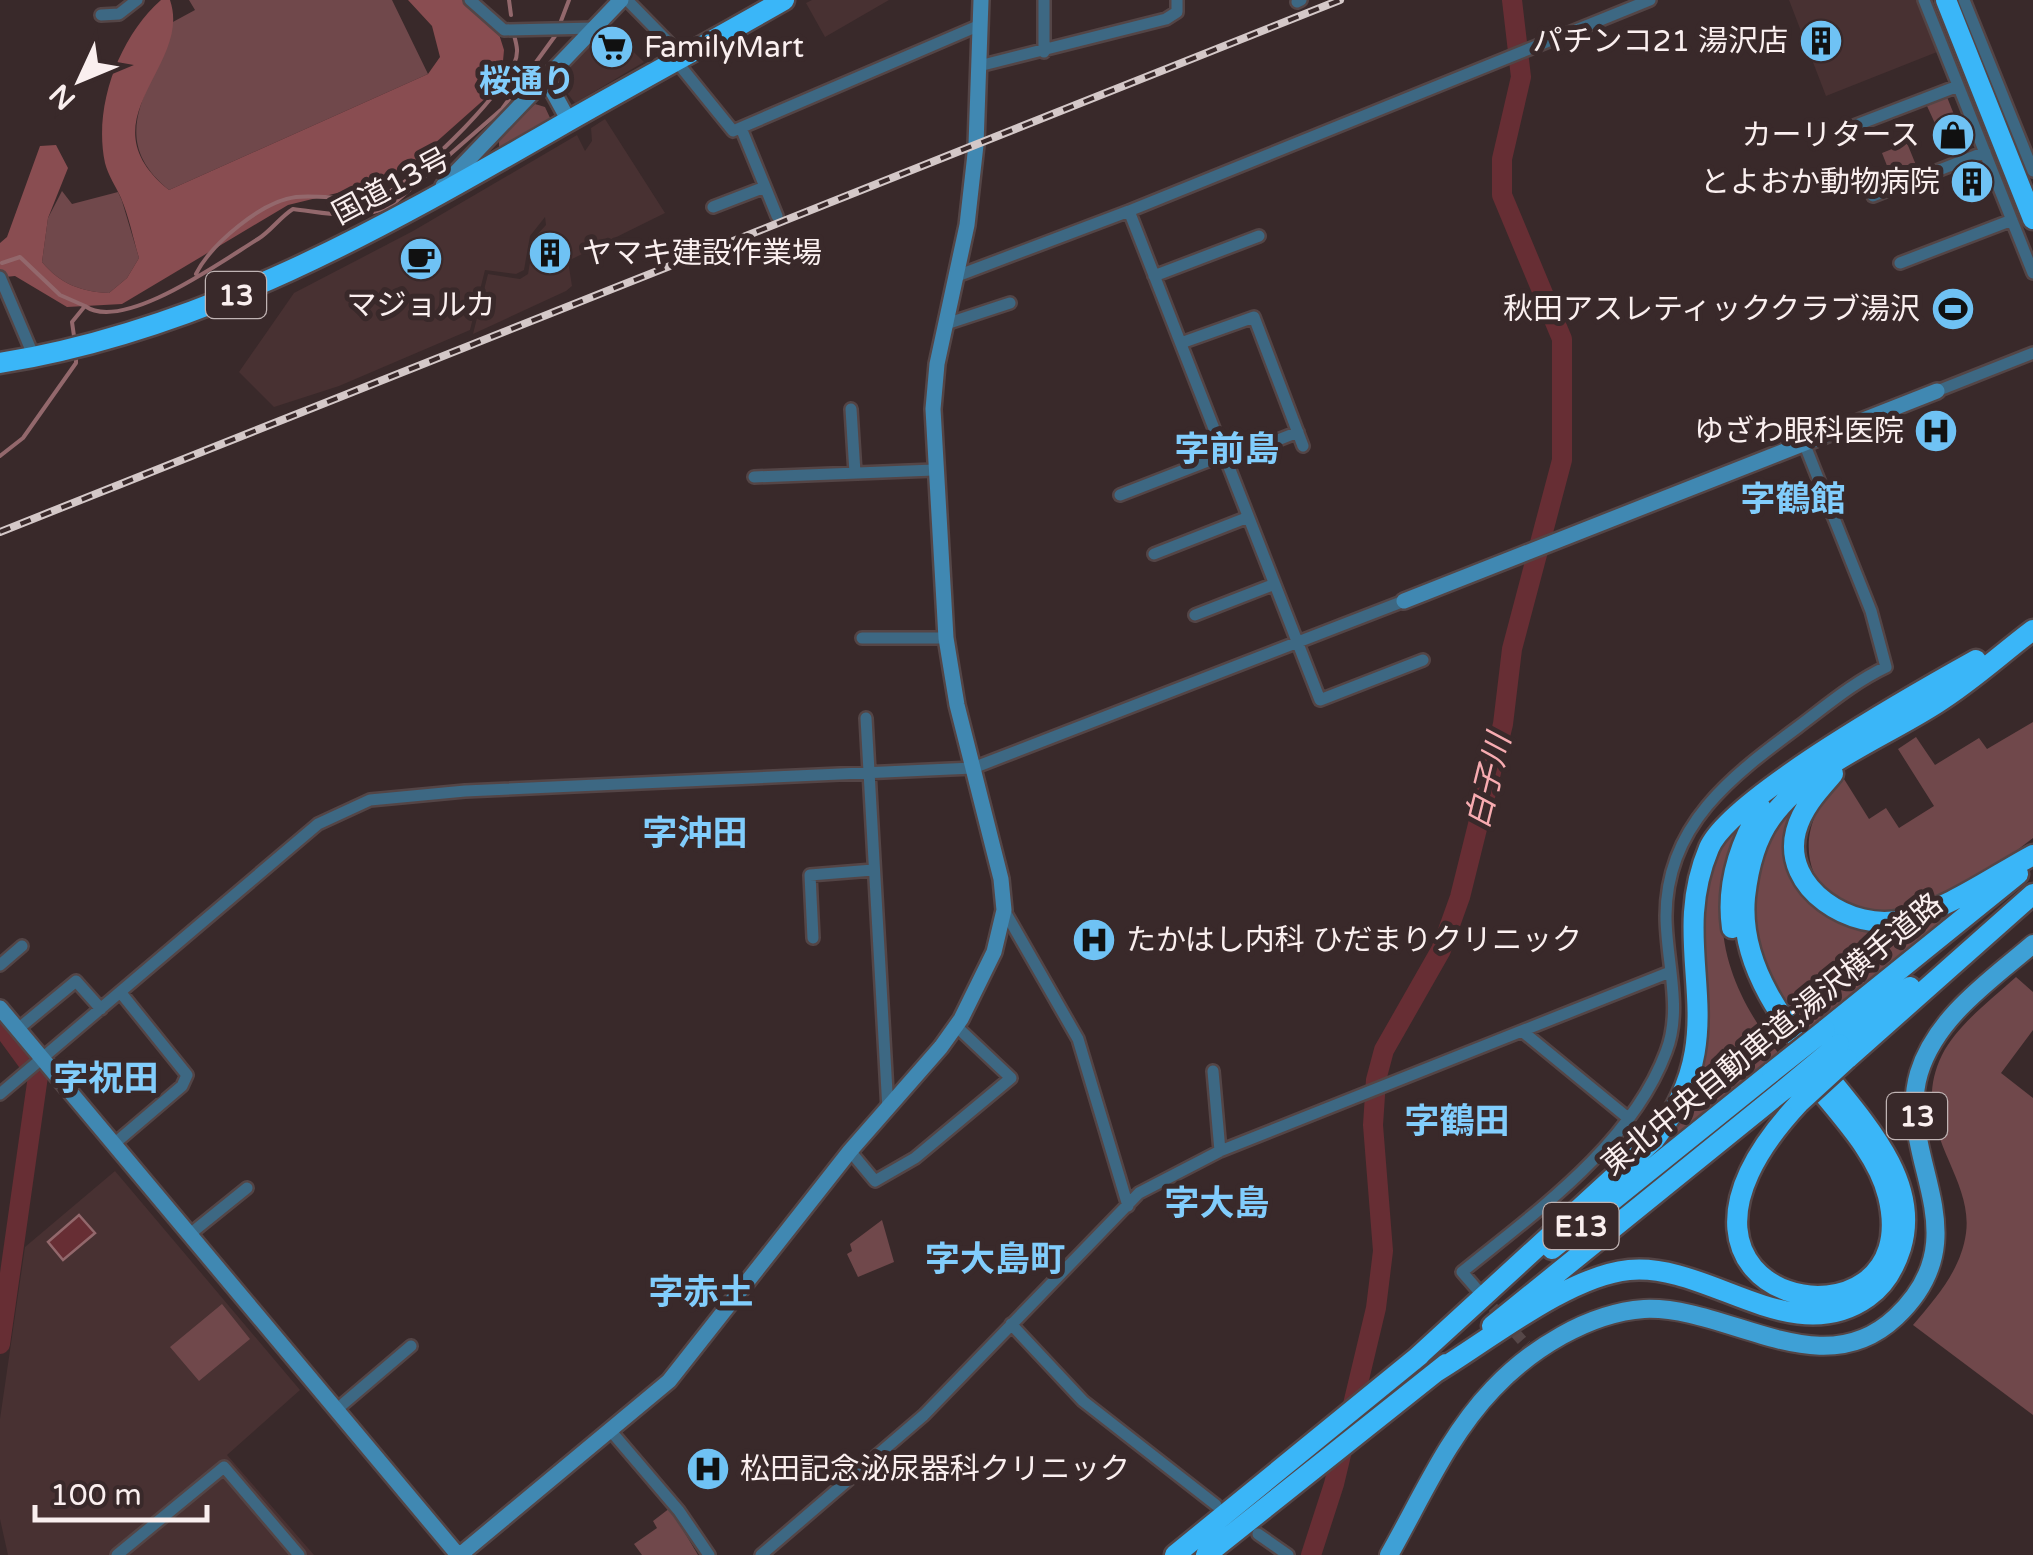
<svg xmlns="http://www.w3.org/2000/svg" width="2033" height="1555" font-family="'Varela Round','Noto Sans JP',sans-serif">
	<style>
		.built { fill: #483132 }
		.green { fill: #70484b }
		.forest { fill: #894d51 }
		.water { fill: #672e34; stroke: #93686c; stroke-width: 2.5 }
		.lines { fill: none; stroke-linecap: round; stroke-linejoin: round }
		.stream { stroke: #93686c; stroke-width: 4 }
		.river { stroke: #672e34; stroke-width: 20 }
		.street-tunnel { stroke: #564748; stroke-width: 11; stroke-dasharray: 11 5.5; stroke-linecap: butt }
		.street-casing { stroke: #544546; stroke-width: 16 }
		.secondary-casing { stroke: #544546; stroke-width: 20 }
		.primary-casing { stroke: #544546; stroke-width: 22 }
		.highway-casing { stroke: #544546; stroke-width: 25 }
		.street { stroke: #3d6883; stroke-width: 11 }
		.secondary { stroke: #4088b2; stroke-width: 15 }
		.primary { stroke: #3ea0d6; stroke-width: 18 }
		.highway { stroke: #3ab6f8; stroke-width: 20 }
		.rail-casing { stroke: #d4c8c8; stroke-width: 8 }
		.rail { stroke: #39292a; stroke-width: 4; stroke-dasharray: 11; stroke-linecap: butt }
		.highway-bridge-casing { stroke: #544546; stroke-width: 25; stroke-linecap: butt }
		.highway-bridge { stroke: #3ab6f8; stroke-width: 20 }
		.labels { text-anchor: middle; stroke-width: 10; stroke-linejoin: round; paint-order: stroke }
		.shield { fill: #39292a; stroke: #c0b4b4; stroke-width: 2.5 }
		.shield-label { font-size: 28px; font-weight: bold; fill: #faefef }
		.poi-label { font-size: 30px; fill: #faefef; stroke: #39292a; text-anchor: end }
		.street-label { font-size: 30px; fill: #faefef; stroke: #39292a }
		.neighbourhood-label { font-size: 32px; font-weight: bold; fill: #81cdfc; stroke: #39292a }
		.water-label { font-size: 32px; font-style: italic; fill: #f8acb1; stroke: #39292a }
		.quarter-label { font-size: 35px; font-weight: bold; fill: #81cdfc; stroke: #39292a }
	</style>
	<rect width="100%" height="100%" fill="#39292a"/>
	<path class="built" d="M812,0H889L825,37L806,3Z
		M1789,0H1917L1937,52L1826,96Z
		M606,25L644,62L575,103L555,78Z
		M605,119L665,213L568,261L572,286L566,291L473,334L488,274L520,279L528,274L534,238L546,225L545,217L530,236L524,270L516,274L485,270L470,330L339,386L274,407L239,372L294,293L413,231L577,135L585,151L592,141L591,128Z
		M115,1171L300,1390L227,1455L314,1555H8L0,1519V1419L25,1247Z"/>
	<path class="green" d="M189,0H392L428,74L169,190C101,134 158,86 171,23L195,10Z
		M1947,97L1957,122L1938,130L1927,106Z
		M535,104L545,107L551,120L504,149L499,147V140Z
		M1907,143L1918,170L1893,181L1882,153Z
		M62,191L72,204L118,192L122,201L139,258L127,278L109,293C82,292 60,284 42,262L48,218Z
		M2033,722V838C1993,869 1950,902 1899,912C1811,929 1777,832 1844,779L1869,819L1886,808L1899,828L1934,806L1898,749L1916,737L1935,765L1979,738L1987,749Z
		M1787,809L1795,813L1807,896C1860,949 1895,925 1958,905L1962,909L1802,1033C1750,959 1736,889 1787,809Z
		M1739,815C1737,842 1729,867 1724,893C1715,954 1743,1008 1779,1054L1676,1138L1671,1132C1749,1024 1674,957 1712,863C1719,847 1730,831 1739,815Z
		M2016,977L2033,992V1030L2001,1073L2033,1098V1415L1913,1325C1936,1298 1961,1270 1966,1233C1974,1174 1907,1127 1942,1055C1957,1025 1991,1000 2016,977Z
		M882,1220L894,1262L858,1277L847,1254L852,1251L850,1244Z
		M222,1304L250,1339L199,1381L170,1347Z
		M670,1508L698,1555H642L634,1544L657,1528L653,1521Z"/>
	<path class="forest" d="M161,0H170C193,67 82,120 169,190L428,74L440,57L432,26L408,0H462L498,31L504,50L502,72L488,96L407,168L370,185L288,205L122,304L67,307L15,276L5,277L0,271V243L7,237L40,146L56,145L68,168L48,218L42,262C60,284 82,292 109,293L127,278L139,258C133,238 129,217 121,198C116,187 108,175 105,163C93,107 119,37 161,0Z"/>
	<path class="water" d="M79,1215L95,1233L63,1260L48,1242Z"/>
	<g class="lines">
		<path class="stream" d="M509,0L511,15
			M561,21L569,0
			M2,263L20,257L60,295L85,306
			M196,274C211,244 262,201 296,197C324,194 351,203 380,196C411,187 502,95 514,64C519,53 517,46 514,35
			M74,336L72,322L85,306C123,333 222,261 258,239C271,231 280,217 293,209C327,213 360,222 392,205L502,109L555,36
			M0,456L23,438L76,363V354"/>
		<path class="river" d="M0,1024L38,1076L0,1344
			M1311,1555L1334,1484L1376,1308L1383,1251L1373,1125L1376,1080L1384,1050L1441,950L1460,897L1503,724L1512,649L1562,460V339L1502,195V159L1521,77L1512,0"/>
		<path class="street-tunnel" d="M1482,1295L1526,1345"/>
		<g class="street-casing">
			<path id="street" d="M470,0L504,30L595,28
				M627,0L684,58
				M1044,0V52
				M1924,0L2033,273
				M1964,0L2033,171
				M1297,2L1301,0
				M101,15L119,14L137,0
				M677,62L733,131L980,25
				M979,66L1166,19L1177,12V0
				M741,128L777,216
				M1846,129L1958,86
				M1873,196L1985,152
				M713,207L765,187
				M1129,211L1320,700L1423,660
				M1900,263L2012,220
				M957,276L1129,211L1650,0
				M1154,276L1259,236
				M0,277L34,357
				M946,324L1010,303
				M1181,343L1254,317L1303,446
				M1937,391L2033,353
				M851,409L855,473
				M1225,461L1298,432
				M754,477L934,470
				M1120,495L1223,455
				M1154,554L1246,518
				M1195,615L1272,585
				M862,638H946
				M866,718L888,1110
				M1004,910L1078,1039L1128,1206
				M813,938L810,875L873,870
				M0,965L22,946
				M18,1029L76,981L101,1009
				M1522,1031L1628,1118
				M1213,1071L1220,1151
				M0,1094L318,824L370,800L465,791L973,768L1404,601
				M114,1144L182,1086L187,1075L121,993
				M850,1151L875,1181L915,1158L1011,1078L956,1026
				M190,1234L247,1188
				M1482,1295L1462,1272C1537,1211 1631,1145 1666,1052C1683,1009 1666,961 1666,916C1666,825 1732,776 1798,727C1826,706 1854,682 1886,667L1871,611L1804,443
				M1011,1324L1083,1401L1216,1505
				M336,1410L411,1346
				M610,1430L679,1511L709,1555
				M1258,1534L1288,1555
				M117,1555L224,1467L299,1555
				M761,1555L924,1415L1139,1193L1220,1151L1670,972"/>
		</g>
		<g class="secondary-casing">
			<path id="secondary" d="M546,79L569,121
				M443,186L621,0
				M1404,601L1937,391
				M0,1008L458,1555
				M460,1555L669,1381L850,1151L941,1047L961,1019L994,952L1004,910L1001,879L957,705L946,638L933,409L937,364L967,225L976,145L981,0"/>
		</g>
		<g class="primary-casing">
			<path id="primary" d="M1389,1555C1421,1499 1448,1436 1493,1389C1531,1349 1588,1313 1644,1309C1728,1305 1821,1388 1896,1317C1984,1234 1894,1157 1919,1073C1936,1017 1991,980 2033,944"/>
		</g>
		<g class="highway-casing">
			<path id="highway" d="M1946,0L2033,219
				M0,363C204,330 381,229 558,127C633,84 709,43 784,0
				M1833,774C1818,791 1802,808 1796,831C1781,889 1853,932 1902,920C1948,909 1992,877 2033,855
				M1732,928C1726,885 1739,845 1761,808
				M1825,1030L2018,874
				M1839,1044L1910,987
				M1847,1059L2033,894
				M1799,1103C1606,1310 1930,1365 1888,1196C1877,1151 1836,1111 1809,1076
				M1552,1249L1772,1072
				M1492,1326L1786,1088
				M1413,1361L1654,1140C1740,1030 1664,954 1709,848C1730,798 1922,690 1976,660
				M1436,1372C1489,1340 1568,1276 1629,1270C1708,1262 1792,1351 1868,1297C1884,1286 1895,1267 1901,1248C1937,1129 1732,1039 1745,897C1748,870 1755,840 1771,818C1808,766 1883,738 1937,703C1971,682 2001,654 2033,630
				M1175,1555L1420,1355
				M1206,1555L1446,1364"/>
		</g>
		<use href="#street" class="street"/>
		<use href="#secondary" class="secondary"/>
		<use href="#primary" class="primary"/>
		<use href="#highway" class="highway"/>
		<g class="rail-casing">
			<path id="rail" d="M0,532L1340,0"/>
		</g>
		<use href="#rail" class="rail"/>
		<g class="highway-bridge-casing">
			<path id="highway-bridge" d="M1772,1072L1825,1030
				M1786,1088L1839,1044
				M1799,1103L1847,1059"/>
		</g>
		<use href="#highway-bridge" class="highway-bridge"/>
	</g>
	<defs>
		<g id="building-disc" transform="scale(2.25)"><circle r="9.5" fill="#6fc2f4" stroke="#39292a"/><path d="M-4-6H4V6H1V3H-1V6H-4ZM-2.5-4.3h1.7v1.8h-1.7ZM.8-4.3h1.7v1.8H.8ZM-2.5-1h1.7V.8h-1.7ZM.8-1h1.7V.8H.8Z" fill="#111"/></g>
		<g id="supermarket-disc" transform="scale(2.25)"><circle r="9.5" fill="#6fc2f4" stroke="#39292a"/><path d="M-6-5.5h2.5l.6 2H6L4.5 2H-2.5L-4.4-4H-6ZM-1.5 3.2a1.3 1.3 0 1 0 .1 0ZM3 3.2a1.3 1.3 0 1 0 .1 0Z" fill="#111"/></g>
		<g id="shop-disc" transform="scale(2.25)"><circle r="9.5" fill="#6fc2f4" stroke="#39292a"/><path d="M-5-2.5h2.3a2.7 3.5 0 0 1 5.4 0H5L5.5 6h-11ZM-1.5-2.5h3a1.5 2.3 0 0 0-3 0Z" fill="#111"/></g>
		<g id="cafe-disc" transform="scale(2.25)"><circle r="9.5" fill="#6fc2f4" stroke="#39292a"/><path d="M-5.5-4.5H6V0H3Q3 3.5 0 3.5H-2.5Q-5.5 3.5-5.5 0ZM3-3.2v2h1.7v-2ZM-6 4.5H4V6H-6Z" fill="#111"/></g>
		<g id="stadium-disc" transform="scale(2.25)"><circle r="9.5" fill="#6fc2f4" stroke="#39292a"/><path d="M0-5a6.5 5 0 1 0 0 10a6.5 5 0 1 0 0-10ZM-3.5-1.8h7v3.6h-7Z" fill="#111"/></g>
		<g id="hospital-disc" transform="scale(2.25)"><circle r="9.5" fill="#6fc2f4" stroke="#39292a"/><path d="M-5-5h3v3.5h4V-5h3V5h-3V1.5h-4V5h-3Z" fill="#111"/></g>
	</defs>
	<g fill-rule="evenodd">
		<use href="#building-disc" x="1821" y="41"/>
		<use href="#supermarket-disc" x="612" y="47"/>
		<use href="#shop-disc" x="1953" y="135"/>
		<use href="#building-disc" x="1972" y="182"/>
		<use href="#building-disc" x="550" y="253"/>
		<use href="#cafe-disc" x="421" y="259"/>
		<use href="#stadium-disc" x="1953" y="309"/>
		<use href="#hospital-disc" x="1936" y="431"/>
		<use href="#hospital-disc" x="1094" y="940"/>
		<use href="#hospital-disc" x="708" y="1469"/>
	</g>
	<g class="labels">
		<g class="shield">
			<rect x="206" y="272" width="60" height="46" rx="8"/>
			<rect x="1887" y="1093" width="60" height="46" rx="8"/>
			<rect x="1543.5" y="1203" width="75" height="46" rx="8"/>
		</g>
		<g class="shield-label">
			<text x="236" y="305">13</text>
			<text x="1917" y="1126">13</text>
			<text x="1581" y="1236">E13</text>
		</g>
		<g class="poi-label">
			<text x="1788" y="51">パチンコ21 湯沢店</text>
			<text x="644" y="57" text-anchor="start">FamilyMart</text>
			<text x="1920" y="145">カーリタース</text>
			<text x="1940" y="192">とよおか動物病院</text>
			<text x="582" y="263" text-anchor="start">ヤマキ建設作業場</text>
			<text x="421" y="315" text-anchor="middle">マジョルカ</text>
			<text x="1920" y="319">秋田アスレティッククラブ湯沢</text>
			<text x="1904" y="441">ゆざわ眼科医院</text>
			<text x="1126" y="950" text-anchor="start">たかはし内科 ひだまりクリニック</text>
			<text x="740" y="1479" text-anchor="start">松田記念泌尿器科クリニック</text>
		</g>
		<g class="street-label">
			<text transform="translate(391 186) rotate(-28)" y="10">国道13号</text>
			<text transform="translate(1772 1034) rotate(-39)" y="10">東北中央自動車道;湯沢横手道路</text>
		</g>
		<g class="neighbourhood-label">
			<text x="527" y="92">桜通り</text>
		</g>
		<g class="water-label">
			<text transform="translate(1488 781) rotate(-76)" y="11">白子川</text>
		</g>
		<g class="quarter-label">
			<text x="1227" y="461">字前島</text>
			<text x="1793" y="511">字鶴館</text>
			<text x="695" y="845">字沖田</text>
			<text x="106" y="1090">字祝田</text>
			<text x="1457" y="1133">字鶴田</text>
			<text x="1217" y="1215">字大島</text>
			<text x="995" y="1271">字大島町</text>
			<text x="701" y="1304">字赤土</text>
		</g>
	</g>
	<g transform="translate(80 80) rotate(226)" stroke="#39292a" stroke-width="8" paint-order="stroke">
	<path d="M0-8L18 38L0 25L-18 38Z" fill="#faefef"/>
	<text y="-15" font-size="28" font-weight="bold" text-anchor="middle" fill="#faefef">N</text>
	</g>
	<path d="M35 1505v15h172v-15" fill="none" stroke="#faefef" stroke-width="5"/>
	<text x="50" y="1505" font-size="30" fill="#faefef" stroke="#39292a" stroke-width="8" paint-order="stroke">100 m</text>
</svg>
